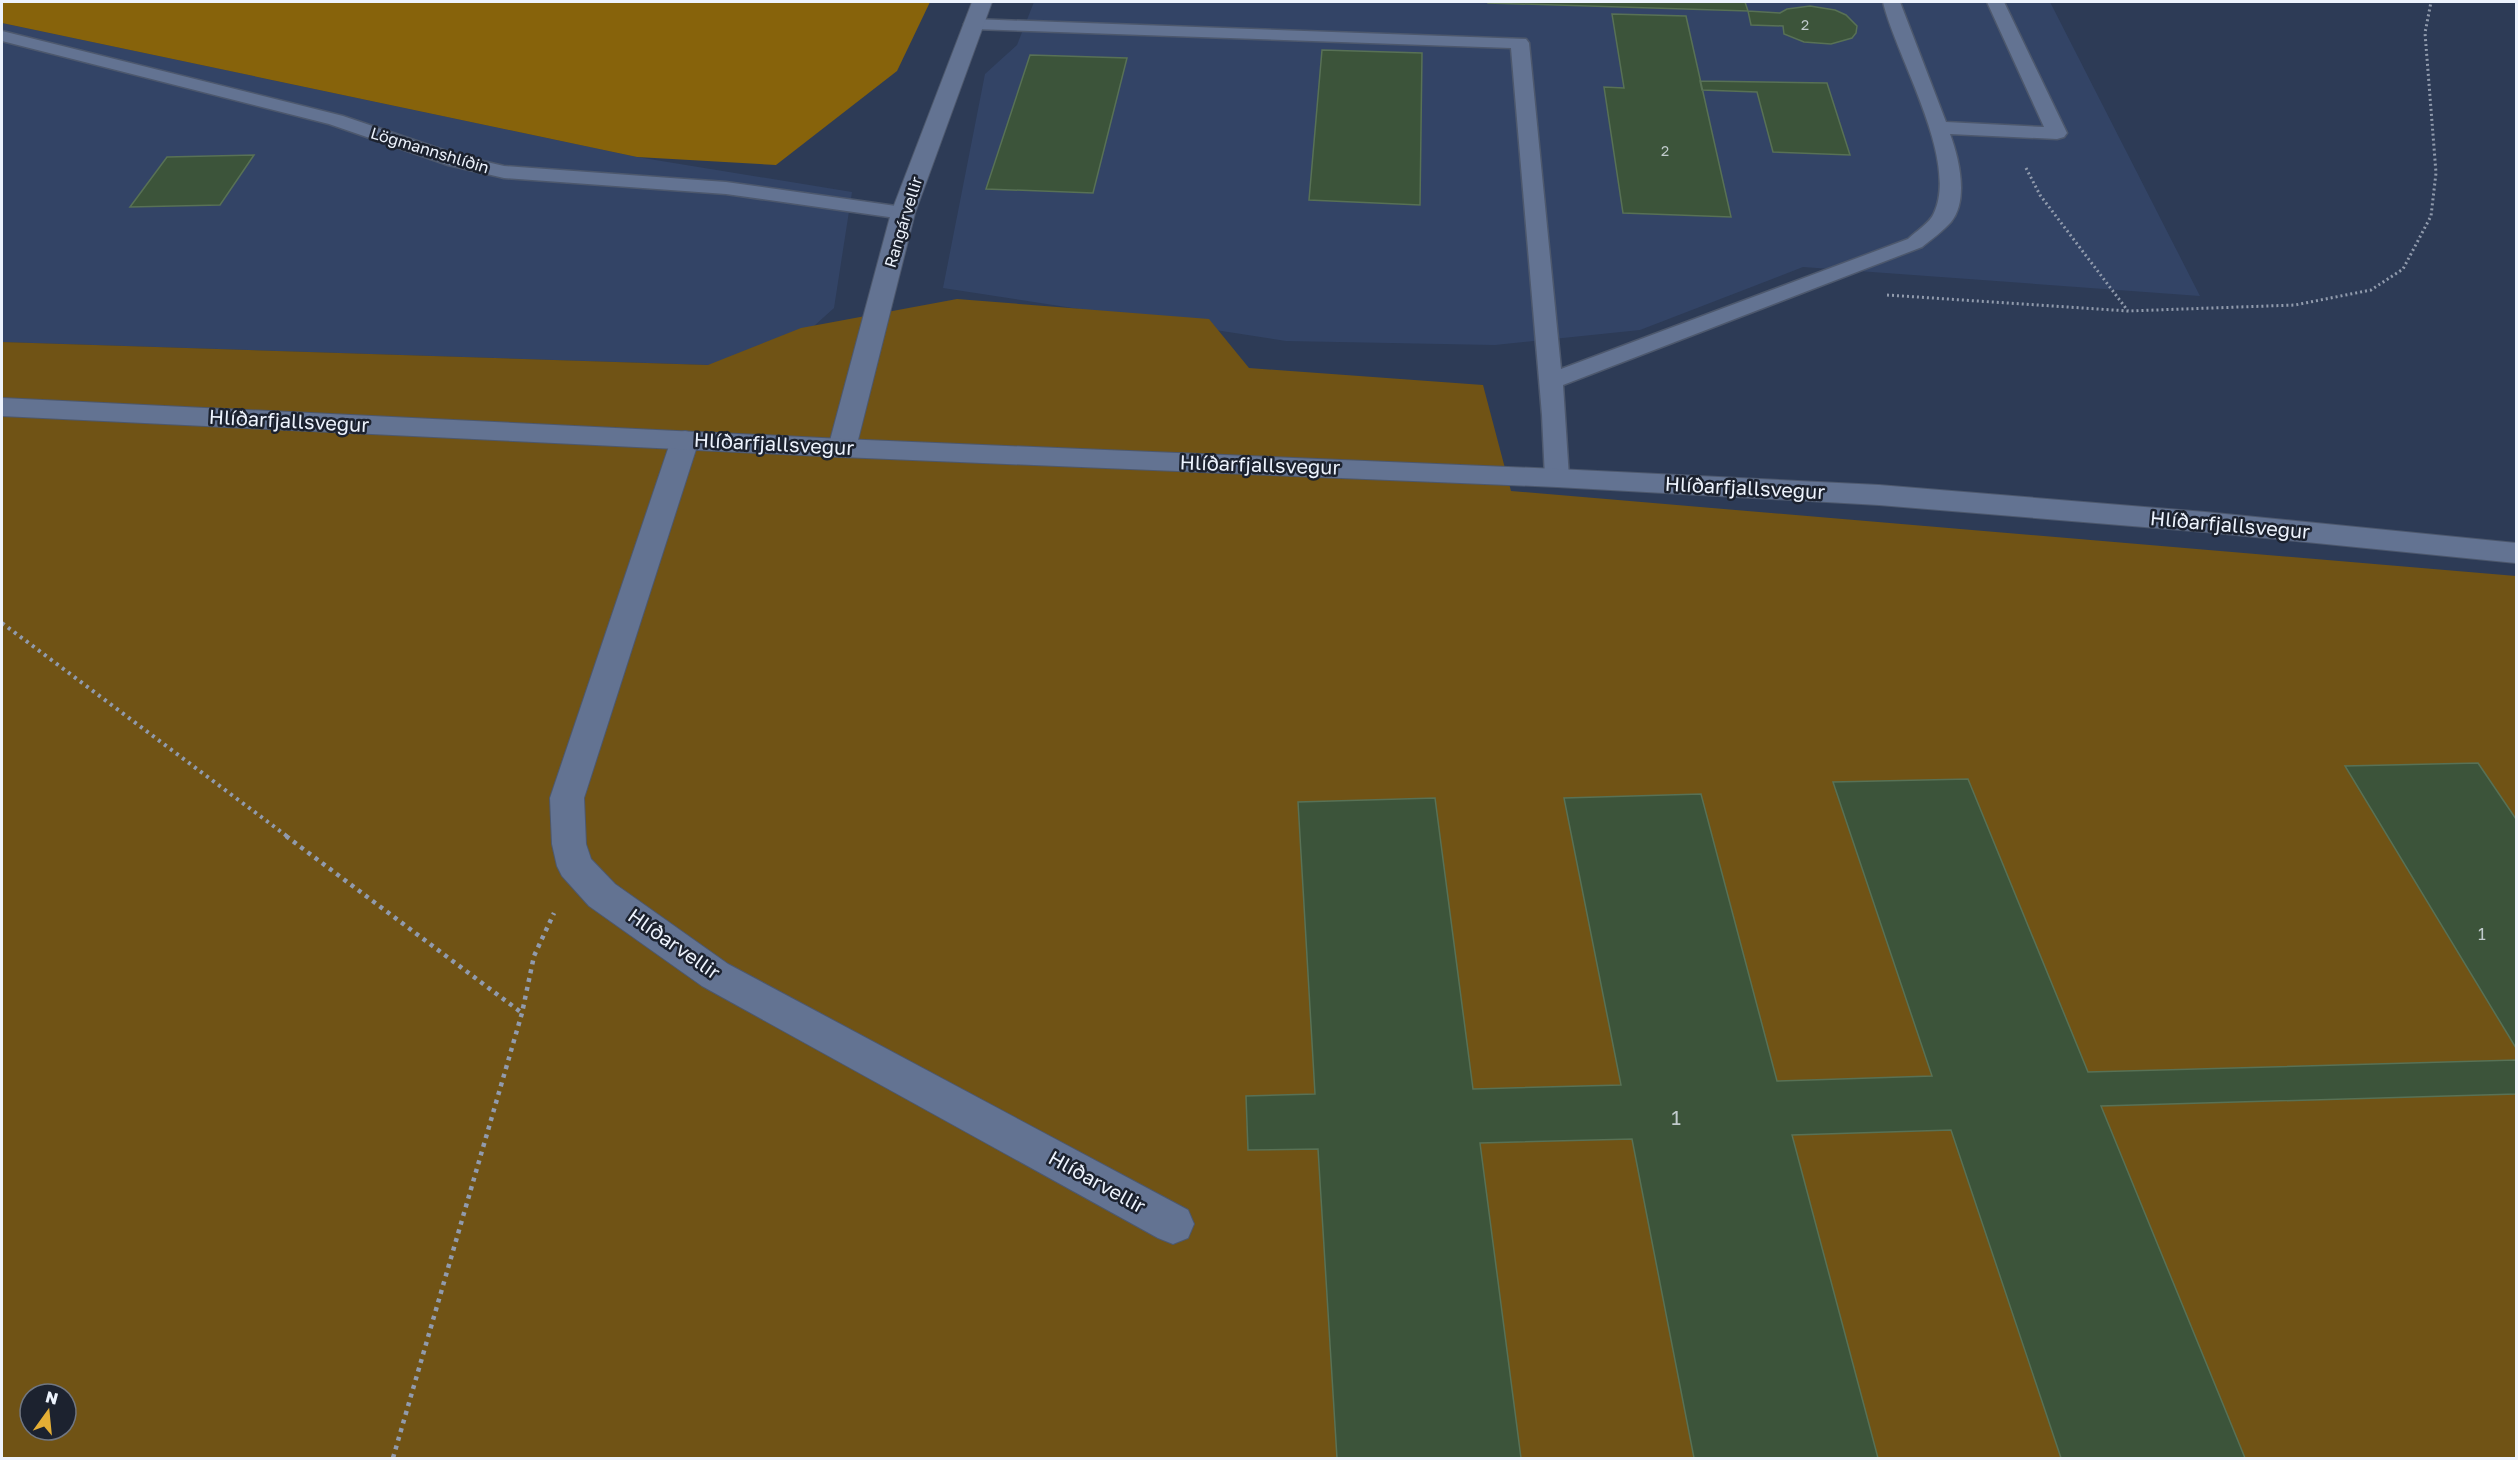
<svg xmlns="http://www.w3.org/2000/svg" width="2518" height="1460" font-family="'Golos Text',sans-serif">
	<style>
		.built { fill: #346 }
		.green { fill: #705315; fill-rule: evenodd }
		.forest { fill: #87630b }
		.building { fill: #3c543a; stroke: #587155; stroke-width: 1.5 }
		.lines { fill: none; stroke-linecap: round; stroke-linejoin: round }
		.lane-casing { stroke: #4d586d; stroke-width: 3 }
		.street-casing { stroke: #4d586d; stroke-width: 2 }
		.secondary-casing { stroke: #4d586d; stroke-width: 2 }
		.path-far2 { stroke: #919bad; stroke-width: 3; stroke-dasharray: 2 3; stroke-linecap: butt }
		.path-far1 { stroke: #919bad; stroke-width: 4; stroke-dasharray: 3 4.5; stroke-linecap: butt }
		.path { stroke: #919bad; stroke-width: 4.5; stroke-dasharray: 4 5; stroke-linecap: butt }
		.lane { fill: #637392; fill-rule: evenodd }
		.street { fill: #637392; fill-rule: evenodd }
		.secondary { fill: #637392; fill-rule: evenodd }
		.labels { text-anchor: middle; stroke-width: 5; stroke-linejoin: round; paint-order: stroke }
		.far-number-label { font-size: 14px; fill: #c1cbcc }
		.far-street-label { font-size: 16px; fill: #edf3fd; stroke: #1c222f }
		.number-label { font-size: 16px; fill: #c1cbcc }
		.street-label { font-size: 20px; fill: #edf3fd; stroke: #1c222f }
		.near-number-label { font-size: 20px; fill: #c1cbcc }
	</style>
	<rect width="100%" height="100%" fill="#2d3b56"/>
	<path class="built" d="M1034,2H2050L2200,296L1803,267L1640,330L1495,345L1286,341L943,288L985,74L1017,45Z
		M2,23L637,157L852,192L834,308L785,352L729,372L709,365L2,342Z"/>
	<path class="green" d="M957,299L1209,319L1249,368L1483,385L1511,491L2516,576V1458H2V342L708,365L801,328ZM30,1394H66V1430H30Z"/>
	<path class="forest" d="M2,2H930L897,71L776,165L637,157L2,23Z"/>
	<path class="building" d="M1487,2H1745L1748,11L1488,3Z
		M1810,6L1835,10L1846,15L1857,26L1856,33L1852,38L1831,44L1804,42L1784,34L1783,26L1751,25L1748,11L1780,13L1787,9Z
		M1612,14L1686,16L1731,217L1623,213L1604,87L1624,88Z
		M1322,50L1422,53L1420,205L1309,200Z
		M1030,55L1127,58L1093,193L986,189Z
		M1700,81L1827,83L1850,155L1773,152L1757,92L1702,90Z
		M254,155L220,205L130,207L167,157Z
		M2478,763L2516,819V1048L2345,766Z
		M1968,779L2088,1072L2516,1060V1094L2101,1106L2245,1458H2061L1951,1130L1792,1135L1878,1458H1694L1632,1139L1480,1143L1521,1458H1337L1318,1149L1248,1150L1246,1096L1315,1094L1298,802L1435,798L1473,1089L1621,1085L1564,798L1701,794L1777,1081L1932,1076L1833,782Z"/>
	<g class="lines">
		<g class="lane-casing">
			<path id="lane" d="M1883,2H1900L1946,122L2044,127L1987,2H2004L2067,133L2064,137L2057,139L1950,134C1959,158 1969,200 1951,222C1943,231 1932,239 1922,247L1563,385L1569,478L1566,484L1557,486L1548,484L1545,478L1542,415L1511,48L973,29L967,28L964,24L967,20L973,19L1526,39L1529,43L1561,369L1908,239C1916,231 1930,223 1934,213C1959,159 1896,57 1883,2Z
				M2,31L343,116L461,156L504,166L726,182L903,207L910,209L913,213L910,217L903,219L726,194L504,178L448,165L329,124L2,41Z"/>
		</g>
		<g class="street-casing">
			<path id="street" d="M972,2H992L915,213L856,448L852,454L842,457L832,454L828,448L891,213Z
				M685,431L695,434L699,440L584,798L586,844L591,859L615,884L728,964L1188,1210L1194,1224L1188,1238L1173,1244L1158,1238L702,986L589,906L562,876L557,866L552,844L550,798L671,440L675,434Z"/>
		</g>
		<g class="secondary-casing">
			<path id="secondary" d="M2,398L842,439L1557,469L1879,485L2205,512L2516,543V563L2205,532L1879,505L1557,487L842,457L2,416Z"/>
		</g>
		<path class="path-far2" d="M2026,168L2040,195L2128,311
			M1887,295L2128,311L2295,305L2371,290L2403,269L2431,216L2436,173L2425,33L2431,2"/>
		<path class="path-far1" d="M2,623L288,837"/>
		<path class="path" d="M286,836L522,1013
			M393,1458L522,1013L534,956L554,913"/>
		<use href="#lane" class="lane"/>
		<use href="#street" class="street"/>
		<use href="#secondary" class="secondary"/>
	</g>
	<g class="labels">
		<g class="far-number-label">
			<text x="1805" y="30">2</text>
			<text x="1665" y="156">2</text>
		</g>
		<g class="far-street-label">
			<text transform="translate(430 150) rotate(17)" y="6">Lögmannshlíðin</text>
			<text transform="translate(903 222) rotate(-73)" y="6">Rangárvellir</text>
		</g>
		<g class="number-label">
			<text x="2482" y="940">1</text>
		</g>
		<g class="street-label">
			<text transform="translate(289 421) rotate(3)" y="7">Hlíðarfjallsvegur</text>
			<text transform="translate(774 444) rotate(3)" y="7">Hlíðarfjallsvegur</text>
			<text transform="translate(1260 465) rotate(2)" y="7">Hlíðarfjallsvegur</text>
			<text transform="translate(1745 488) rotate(3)" y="7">Hlíðarfjallsvegur</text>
			<text transform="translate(2230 525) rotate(5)" y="7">Hlíðarfjallsvegur</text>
			<text transform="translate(674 944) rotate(35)" y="7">Hlíðarvellir</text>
			<text transform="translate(1097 1182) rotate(29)" y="7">Hlíðarvellir</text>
		</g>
		<g class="near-number-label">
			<text x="1676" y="1125">1</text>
		</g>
	</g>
	<rect width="2518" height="1460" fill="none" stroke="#edf3fd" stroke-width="6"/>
	<g transform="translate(48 1412) rotate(15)"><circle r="28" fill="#1c222f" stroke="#707681" stroke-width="1.5"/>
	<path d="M0-4.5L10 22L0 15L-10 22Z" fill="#e4ae35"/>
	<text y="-9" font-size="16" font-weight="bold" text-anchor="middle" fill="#edf3fd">N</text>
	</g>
</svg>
